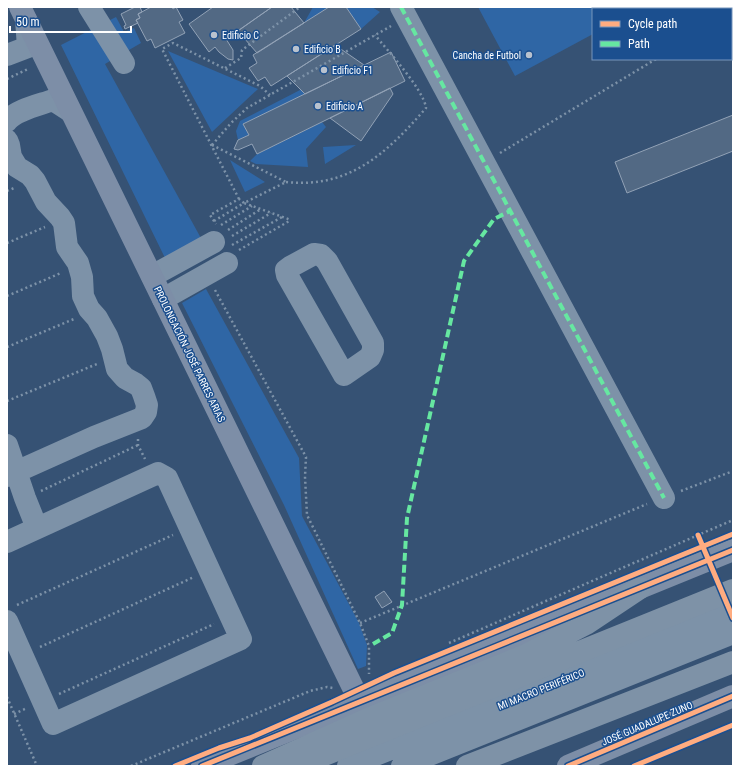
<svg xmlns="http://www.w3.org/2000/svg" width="740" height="773" font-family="'Roboto Condensed',sans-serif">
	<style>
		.green { fill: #2f66a5 }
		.building { fill: #526984; stroke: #92a2b6 }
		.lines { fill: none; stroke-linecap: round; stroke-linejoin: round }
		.path { stroke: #7d92a8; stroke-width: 2.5; stroke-dasharray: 2 3; stroke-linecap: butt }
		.minor { stroke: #7d92a8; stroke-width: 22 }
		.major { stroke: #7d8ea7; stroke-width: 22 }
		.highway { stroke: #7e92a7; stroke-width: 22 }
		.quiet { stroke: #66e7a1; stroke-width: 4; stroke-dasharray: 8 4; stroke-linecap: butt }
		.cycleway-casing { stroke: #1b4f8f; stroke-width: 8 }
		.cycleway { stroke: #ffac80; stroke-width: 5 }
		.poi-dot { fill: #b9c2ce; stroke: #1b4f8f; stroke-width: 1.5 }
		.labels { text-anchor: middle; stroke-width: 3; stroke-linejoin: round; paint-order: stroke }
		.poi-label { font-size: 10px; fill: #fff; stroke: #1b4f8f; text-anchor: start }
		.street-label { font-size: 10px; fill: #fff; stroke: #1b4f8f }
	</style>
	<rect width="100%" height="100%" fill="#365274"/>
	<path class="green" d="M313,7H329L304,23Z
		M346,7H372L380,12L361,29Z
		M478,7H643L639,9H593V34L515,76Z
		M116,17L124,32L134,28L141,43L105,64L202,240L166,260L61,45Z
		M168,51L258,89L212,132Z
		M302,89L305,94L244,124L249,135L238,140L236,131L240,121Z
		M322,122L326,127L306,149L308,167L256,164L250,161L257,154Z
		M356,145L325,164L323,147Z
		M230,160L265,182L245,192Z
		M206,289L299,458L302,516L359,623L367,645L366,666L358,669L284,505L182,303Z"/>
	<path class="building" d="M135,7H140L142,12L138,14L140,18L136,20L138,23L125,29L124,26L126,25L121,14Z
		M151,7H172L173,9L176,7L183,20L179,22L185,33L155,48L151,39L147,41L136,20L140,18L138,14Z
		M213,7H272L226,39L233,50V60L228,59L219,52L215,47L209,52L189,24Z
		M272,7H291L304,23L257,53L238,31Z
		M329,7H346L361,29L271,86L265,77L258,81L249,68L257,63L253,55Z
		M335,45L364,65L305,94L287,76Z
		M391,52L405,81L257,154L252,144L238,150L234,149L238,140L249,135L243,124Z
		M390,88L393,94L361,141L330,118Z
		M733,115V151L627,193L615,162Z
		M384,591L392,602L382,608L375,597Z"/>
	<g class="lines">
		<path class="path" d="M731,14L733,13
			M225,68L241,58L242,50L300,7
			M7,79L28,69
			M212,145L231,123L247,108L391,26
			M212,145L286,182L244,203L291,220
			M500,153L656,59
			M286,182C349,189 387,153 426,108C424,90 388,51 375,35
			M7,191L14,188
			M239,199L162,49L173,43L260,86L270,95
			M214,221L244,203L239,199L210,215L216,224
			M221,225L252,206
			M228,230L261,209
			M232,236L271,213
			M7,243L45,227
			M232,245L282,217
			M239,250L291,220
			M215,290L306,457L305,477L307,515L360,623L369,646V674
			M7,296L61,273
			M7,347L74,319
			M7,401L97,364
			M138,439V445L145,459
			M41,491L138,445
			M681,491L733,471
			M17,605L173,535
			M360,623L647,504
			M449,643L733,520
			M40,647L194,577
			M59,694L214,624
			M7,697L37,766
			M14,714L27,708
			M131,766L310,691L327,687L333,688"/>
		<path class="minor" d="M89,7L124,63
			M401,7L664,498
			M7,55L28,47L26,20
			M7,121C15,110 39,105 53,100L70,111
			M7,140L9,145L11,157L17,167L30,175L35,181L46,202L60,217L64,223L67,247L78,263L82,277L83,296L89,309L97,318L107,336L112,349L117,369L125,378L136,384L141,388L144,396L147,405L146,412L142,418L94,437L7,476
			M314,254L321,255L327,261L373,343V350L370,357L344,375L287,275L286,270L290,267Z
			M152,276L214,242
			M163,299L227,263
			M7,445L25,498L37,528
			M7,542L158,473L167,478L241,639L53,724L7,621
			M348,766L733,612
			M402,766L733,633"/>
		<path class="major" d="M20,7L360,702
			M202,766L733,550
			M568,766L733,696"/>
		<path class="highway" d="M263,766L368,719L524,656L586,624L640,588
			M297,766L733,590
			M467,766L733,662"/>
		<path class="quiet" d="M401,7L664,498
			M373,644L392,633L402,605L407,518L464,261L494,219L510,211"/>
		<g class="cycleway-casing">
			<path id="cycleway" d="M698,535L733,618
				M175,766L219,748L250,738L332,702L394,673L733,534
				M202,766L733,550
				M568,766L733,696
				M634,766L733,725"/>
		</g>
		<use href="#cycleway" class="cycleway"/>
	</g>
	<g class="poi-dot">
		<circle cx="214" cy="35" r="4"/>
		<circle cx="296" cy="49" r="4"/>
		<circle cx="529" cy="55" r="4"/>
		<circle cx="324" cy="70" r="4"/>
		<circle cx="318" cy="106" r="4"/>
	</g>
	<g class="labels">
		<g class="poi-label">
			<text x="222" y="39">Edificio C</text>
			<text x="304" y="53">Edificio B</text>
			<text x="521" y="59" text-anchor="end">Cancha de Futbol</text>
			<text x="332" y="74">Edificio F1</text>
			<text x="326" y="110">Edificio A</text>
		</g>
		<g class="street-label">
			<text transform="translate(190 354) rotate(64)" y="4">PROLONGACIÓN JOSÉ PARRES ARIAS</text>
			<text transform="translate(541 689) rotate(-22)" y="4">MI MACRO PERIFÉRICO</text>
			<text transform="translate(647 723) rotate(-23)" y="4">JOSÉ GUADALUPE ZUNO</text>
		</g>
	</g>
	<rect width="740" height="773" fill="none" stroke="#ffffff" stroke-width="16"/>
	<rect x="592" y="8" width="140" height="52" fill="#1b4f8f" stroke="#7695bc"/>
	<rect x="600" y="21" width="20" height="6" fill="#ffac80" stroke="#7695bc"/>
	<text x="628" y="28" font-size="12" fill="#ffffff">Cycle path</text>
	<rect x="600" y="41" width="20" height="6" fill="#66e7a1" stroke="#7695bc"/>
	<text x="628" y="48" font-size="12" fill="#ffffff">Path</text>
	<path d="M10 26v6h121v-6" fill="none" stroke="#ffffff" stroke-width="2"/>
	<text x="16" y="26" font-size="12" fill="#ffffff" stroke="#1b4f8f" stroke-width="3" paint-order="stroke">50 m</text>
</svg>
